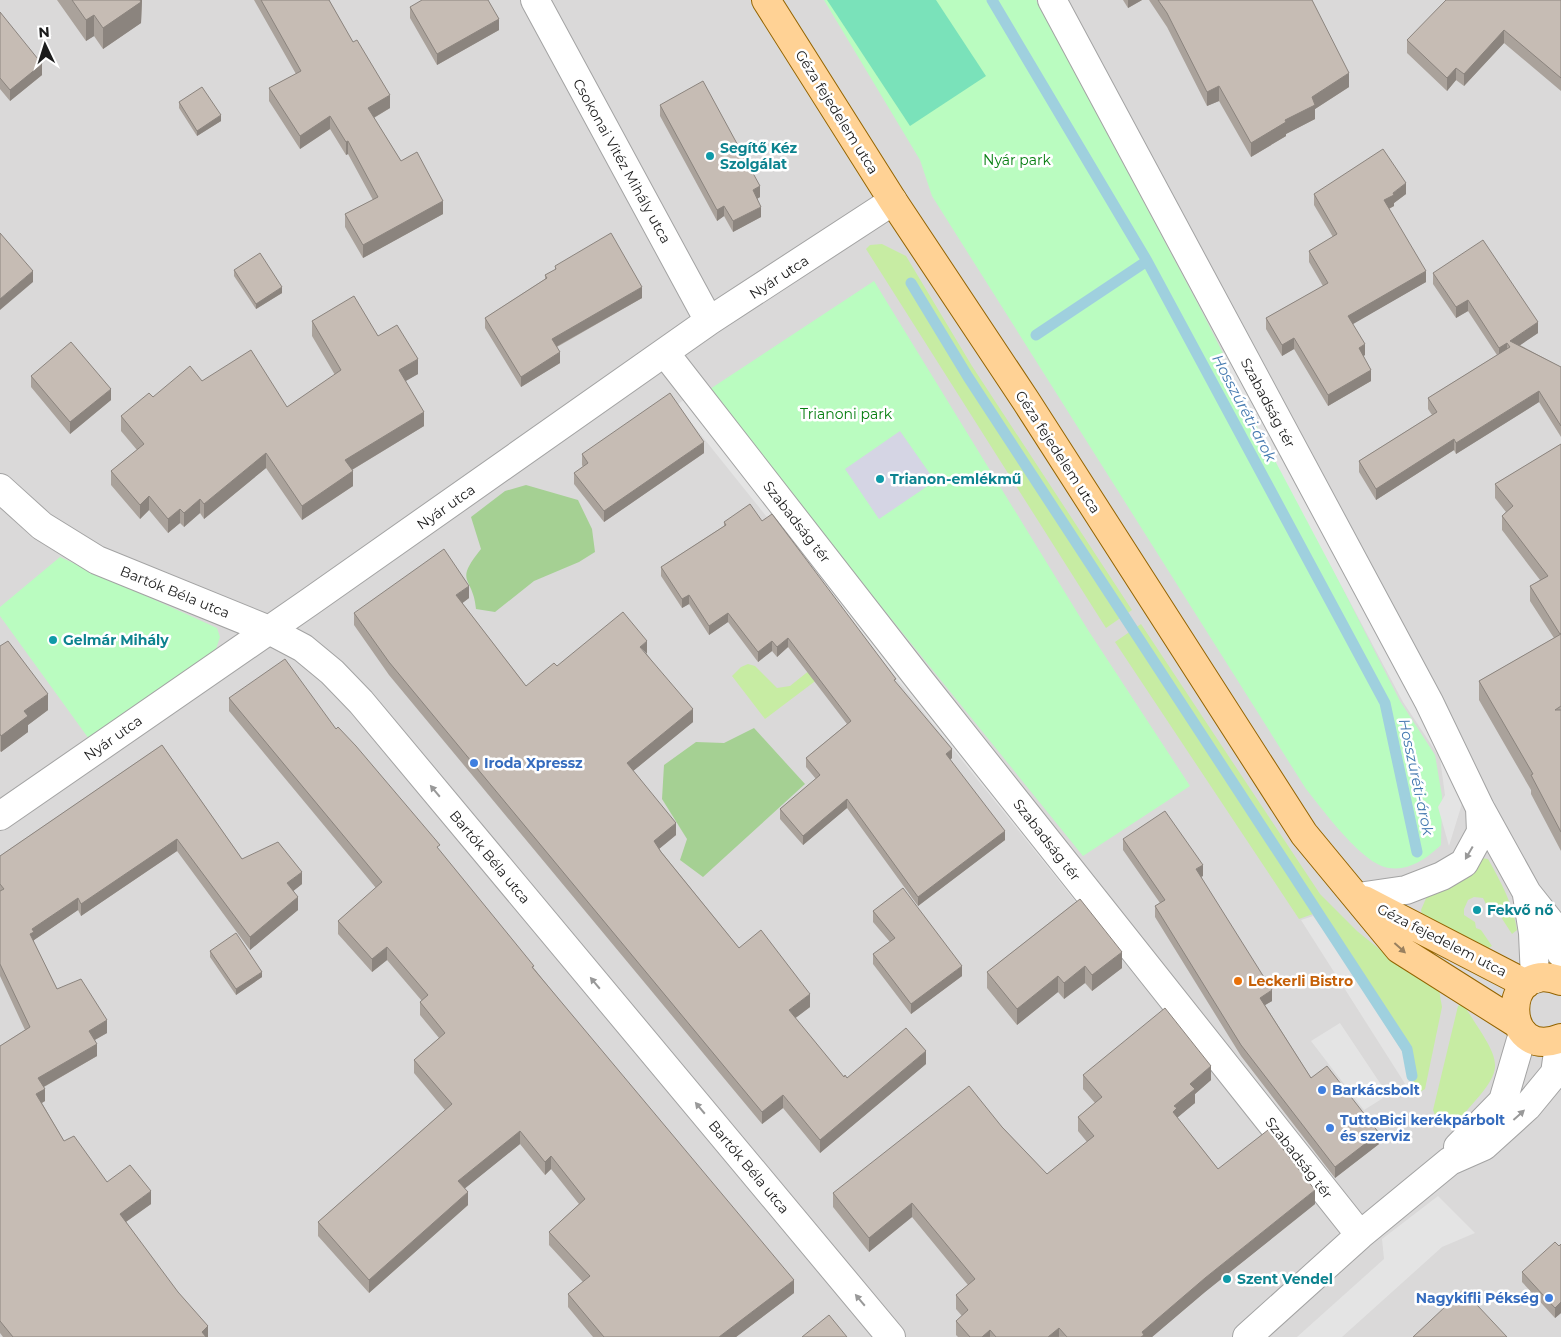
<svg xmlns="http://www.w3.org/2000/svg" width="1561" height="1337" font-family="Montserrat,sans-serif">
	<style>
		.residential { fill: #dad9d9 }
		.grass { fill: #c7eca3 }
		.forest { fill: #a5d093 }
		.park { fill: #bafcc0 }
		.pitch { fill: #7ae2ba }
		.parking { fill: #e4e4e4 }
		.plaza { fill: #d5d5e4 }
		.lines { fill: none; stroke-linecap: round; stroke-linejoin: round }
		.stream { stroke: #9fd0de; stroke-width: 11 }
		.minor-casing { stroke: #a3a3a3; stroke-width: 30 }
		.major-casing { stroke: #946400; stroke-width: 30 }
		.minor { stroke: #fff; stroke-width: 28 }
		.major { stroke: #ffd295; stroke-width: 28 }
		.wall { fill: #aaa29b }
		.shaded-wall { fill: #8b847e }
		.building { fill: #c6bcb4; stroke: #8b847e }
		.oneway { fill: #999 }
		.oneway2 { fill: #99805f }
		.culture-dot { fill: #0f9aa8; stroke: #fff; stroke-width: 2 }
		.shop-dot { fill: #3f7fe0; stroke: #fff; stroke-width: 2 }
		.food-dot { fill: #e8710a; stroke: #fff; stroke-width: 2 }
		.labels { text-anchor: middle; stroke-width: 5; stroke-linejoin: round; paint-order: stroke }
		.street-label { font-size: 14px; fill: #1c1c1c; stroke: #fff }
		.culture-label { font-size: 14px; font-weight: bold; fill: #0d838f; stroke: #fff; text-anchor: start }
		.park-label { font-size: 14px; fill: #067e10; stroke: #fff }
		.shop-label { font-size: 14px; font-weight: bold; fill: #366cbe; stroke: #fff; text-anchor: start }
		.food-label { font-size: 14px; font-weight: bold; fill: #c56008; stroke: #fff; text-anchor: start }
		.water-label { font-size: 15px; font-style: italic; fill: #457ab0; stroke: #fff }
	</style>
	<rect width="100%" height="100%" fill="#eeeae1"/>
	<path class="residential" d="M0,0H1561V1337H0Z"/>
	<path class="grass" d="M882,244L906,256L972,366L1132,610L1106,628L866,249L870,245Z
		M1141,624L1320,894L1357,931L1405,970L1430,981L1439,990L1442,1007L1425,1089L1420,1092L1413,1089L1409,1060L1313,914L1299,919L1115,642Z
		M851,637L863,645L765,719L732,676L741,667L748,664L755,666L777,688L790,686Z
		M1476,857L1488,859C1501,882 1513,904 1517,930L1512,934L1497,911L1489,910L1483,898L1474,897L1468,900L1464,909V915L1475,922L1476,928L1481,930L1492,946L1485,950L1422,915L1421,910L1427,896L1457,883Z
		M1463,1004C1506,1071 1508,1064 1455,1124L1447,1126L1438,1123L1433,1110L1458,1006Z"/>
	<path class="forest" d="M526,485L578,500L592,529L595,552L579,562L534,581L495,612L476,609C473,575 453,584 481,549L471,517L505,491Z
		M754,728L805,784L703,877L680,860L687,839L662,799L664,765L696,742L724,743Z"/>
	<path class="park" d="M824,0H1036L1198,304L1400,701L1435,755L1442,796L1441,845C1427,858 1410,871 1389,868C1363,865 1323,810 1306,789L932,196L920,160Z
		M874,281L1088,630L1190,786L1083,856L707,391Z
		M60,557L206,623L217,628L220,637L215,652L89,739L0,616V607Z"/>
	<path class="pitch" d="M827,0H936L986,76L910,126Z"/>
	<path class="parking" d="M1229,349L1465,794L1449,846L1438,807L1445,795L1440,758L1403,702L1219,355Z
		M686,398L1310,1194L677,405Z
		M1313,916L1340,953L1408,1061L1409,1090L1301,920Z
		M1340,1023L1388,1095L1364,1110L1311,1041Z
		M1438,1196L1475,1233L1442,1247L1342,1337H1297L1384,1259L1382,1239Z"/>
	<path class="plaza" d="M900,431L935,481L879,519L845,469Z"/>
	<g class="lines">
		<path class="stream" d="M992,0L1147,261L1385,703L1417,852
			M911,283L968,377L1407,1049L1412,1076
			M1036,335L1147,261"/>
		<g class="minor-casing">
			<path id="minor" d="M535,0L709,321
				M1052,0L1429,702L1480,808L1527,893L1554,927L1561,953
				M665,353L922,683L1360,1235
				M0,488L42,526L97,560L269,630L303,648L332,672L361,702L891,1337
				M0,816L311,601L709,321L893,201
				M1527,895L1533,933L1535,979
				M1358,897L1406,890L1442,876L1464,863L1481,832L1480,808
				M1458,1147L1503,1101L1523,1033
				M1247,1337L1360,1235L1450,1161L1484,1146L1527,1107L1555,1073L1560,1039"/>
		</g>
		<g class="major-casing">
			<path id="major" d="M766,0L893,201L1026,401L1304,834L1399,949L1516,1023
				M1364,900L1526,984
				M1561,981C1500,956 1500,1063 1561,1038"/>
		</g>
		<use href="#minor" class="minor"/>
		<use href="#major" class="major"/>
	</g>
	<path class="wall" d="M57,0H142L141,23L103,49L94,36L86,41Z
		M254,0H329L390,108L374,118L401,161L443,214L363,258L345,227V214L373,200L348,154L346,155L330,129L300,149L269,101V88L296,74Z
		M1123,0H1142L1128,8Z
		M1149,0H1312L1349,87L1315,109V119L1286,134V136L1251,157L1219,101L1207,106L1167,27Z
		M1561,0V91L1504,43L1464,86L1456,80L1447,91L1407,53V40Z
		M410,7L499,30L437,65L410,18Z
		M0,12L42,75L10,101L0,89Z
		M179,102L221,121L197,136L179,108Z
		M660,105L760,197L757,199L761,217L733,232L724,216L717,221L660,116Z
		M1314,194H1406L1394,203V206L1389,209L1426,282L1352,324L1365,355L1363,356L1371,381L1328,406L1294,349L1282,356L1266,329V318L1323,286L1309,262V251L1333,237L1314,205Z
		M555,266L642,298L557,347L560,363L521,387L485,328V318L545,279V275L555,270Z
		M234,270L282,293L256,309L234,276Z
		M1433,273L1538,333L1520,345L1561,367V437L1539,402L1456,454L1454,450L1376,500L1359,472V461L1432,415L1428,409V398L1497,355L1468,311L1456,318L1433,284Z
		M312,321L378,336L418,374L405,381L424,426L352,470L353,486L302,520L266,468L204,519L200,513L184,527L180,523L168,533L149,510L140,519L111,485V471L137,450L121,431V416L153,397L202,381L287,407L335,375L312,336Z
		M31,376L111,400L70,434L31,387Z
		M1561,444V851L1531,794V790L1479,700V681L1554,638L1530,601V586L1540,580L1502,530V516L1506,512L1495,498V484Z
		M704,453L604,522L574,484V473L583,467L582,465V454Z
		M762,521L896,683L952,758L950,760L1005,840L918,906L847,808L803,845L780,819V809L816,779L806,767V758L847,724L788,647L777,657L772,651L758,662L728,622L709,635L689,604L682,608L661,576V567L724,526V522Z
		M469,598L462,603L526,686L557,666L647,654L693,722L633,771L676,835L659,849L739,948L810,1007L795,1018L844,1077L847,1078L926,1064L820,1153L783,1108L762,1124L389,675L354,625V613Z
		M0,646L48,710L28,725V732L1,752L0,751Z
		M229,698L336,729L440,851L794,1293L736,1337H593L568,1307V1294L583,1282L549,1245V1232L579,1204L551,1169L545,1175L520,1144L465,1188L468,1205L369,1293L318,1236V1222L445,1110L414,1073V1060L439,1038L420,1015V1002L422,1001L387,960L372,972L338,934V921L376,888L229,711Z
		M162,745L242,859L302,884L293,891L298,910L250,950L177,851L81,916L78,910L34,940V943L57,989L107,1033L95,1040L97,1056L44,1087L45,1101L42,1103L64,1141L107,1182L151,1204L126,1222L208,1337H3L0,1333V1046L25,1030L0,976V856Z
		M1123,839L1203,876L1201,877L1272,1001L1265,1005L1311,1078L1379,1144L1335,1178L1241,1056L1155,917V906L1160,903L1123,850Z
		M1080,899L1122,968L1092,991L1085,983L1064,999L1058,992L1017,1025L987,988V972Z
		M873,911L962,976L911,1014L873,964V954L890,942L873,922Z
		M210,951L262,977L236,995L210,957Z
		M1083,1075L1211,1080L1195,1094V1103L1177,1117L1218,1169L1315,1204L1205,1292L1152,1337H958L956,1335V1321L962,1316L956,1309V1295L968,1285L912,1217L869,1252L833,1207V1193L1002,1127L1047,1174L1087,1142L1078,1131V1117L1095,1103L1083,1089Z
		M1561,1244V1313L1555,1318L1522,1282V1272Z"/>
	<path class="shaded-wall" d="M132,0H142L141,23L103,49V28Z
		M1128,0H1142L1128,8Z
		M94,15V36L86,41V20Z
		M499,19V30L437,65V54Z
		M1504,30V43L1464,86V74Z
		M42,64V75L10,101V90Z
		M1456,68V80L1447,91V78Z
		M1349,73V87L1315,109V119L1286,134V136L1251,157V143L1312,97Z
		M1219,86V101L1207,106V92Z
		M390,95V108L368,121V108Z
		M221,115V121L197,136V131Z
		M330,116V129L300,149V136Z
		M348,141V154L346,155V142Z
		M1406,183V194L1394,203V206L1384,211V200Z
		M760,186V197L753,201V190Z
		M443,201V214L363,258V245Z
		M724,206V216L717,221V210Z
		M761,207V217L733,232V221Z
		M33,271V282L0,310V299Z
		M1426,271V282L1348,327V316Z
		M282,287V293L256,309V304Z
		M642,287V298L552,349V339Z
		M1468,300V311L1456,318V307Z
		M1538,322V333L1510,352V341Z
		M1294,338V349L1282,356V345Z
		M1507,343V354L1499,359V348Z
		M1365,344V355L1359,359V348Z
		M560,352V363L521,387V377Z
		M418,359V374L399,385V370Z
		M1371,370V381L1328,406V395Z
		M111,389V400L70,434V422Z
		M1539,391V402L1456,454V443Z
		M424,412V426L345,474V460Z
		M1454,439V450L1376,500V489Z
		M704,442V453L604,522V511Z
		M266,453V468L204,519V504Z
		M353,471V486L302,520V506Z
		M149,496V510L140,519V505Z
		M200,499V513L184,527V513Z
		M180,509V523L168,533V519Z
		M469,586V598L456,608V595Z
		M689,595V604L682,608V599Z
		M728,613V622L709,635V626Z
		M788,638V647L777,657V647Z
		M647,641V654L640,647Z
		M772,641V651L758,662V652Z
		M48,694V710L28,725V732L1,752V736L24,711Z
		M693,709V722L627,776V763Z
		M952,749V758L946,763V754Z
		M847,799V808L803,845V836Z
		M676,823V835L654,853V841Z
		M1005,831V840L918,906V897Z
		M177,839V851L81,916V904Z
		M1203,865V876L1196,879V869Z
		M302,872V884L287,896V883Z
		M298,897V910L250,950V937Z
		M78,898V910L34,940V944L30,934L32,929Z
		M387,947V960L372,972V959Z
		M1122,952V968L1092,991V975Z
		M962,966V976L911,1014V1004Z
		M1085,966V983L1064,999V983Z
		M262,972V977L236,995V989Z
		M1058,976V992L1017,1025V1009Z
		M1272,990V1001L1260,1008V998Z
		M810,994V1007L789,1023V1010Z
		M107,1020V1033L89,1043V1031Z
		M97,1044V1056L38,1090V1078Z
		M926,1051V1064L820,1153V1140Z
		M1211,1066V1080L1195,1094V1103L1177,1118L1173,1112L1174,1106L1190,1084Z
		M45,1089V1101L36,1106V1094Z
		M783,1095V1108L762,1124V1112Z
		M520,1131V1144L458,1194V1181Z
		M1379,1133V1144L1335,1178V1167Z
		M551,1156V1169L545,1175V1162Z
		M1315,1190V1204L1205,1292L1152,1337H1141L1142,1332L1205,1278Z
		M151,1191V1204L120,1226V1214Z
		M468,1192V1205L369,1293V1280Z
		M912,1203V1217L869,1252V1238Z
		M794,1280V1293L736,1337H719Z
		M1561,1302V1313L1555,1318V1308Z
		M208,1326V1337H202V1332Z
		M1059,1328V1337H1048Z
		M990,1330V1337H982Z"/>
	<path class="building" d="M72,0H140L141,2L103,28L94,15L86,20Z
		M261,0H329L353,42L357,40L390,95L368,108L401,161L417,152L443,201L363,245L345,214L378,197L348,141L346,142L330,116L300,136L269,88L301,71Z
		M422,0H488L499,19L437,54L410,7Z
		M1158,0H1312L1349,73L1312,97L1315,105L1285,120L1286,122L1251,143L1219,86L1207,92L1167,13Z
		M1446,0H1561V78L1504,30L1464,74L1456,68L1447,78L1407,40Z
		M0,12L42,64L10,90L0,78Z
		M703,81L760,186L753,190L761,207L733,221L724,206L717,210L660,105Z
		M202,87L221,115L197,131L179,102Z
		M1383,149L1406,183L1393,193L1394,195L1384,200L1426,271L1348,316L1365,344L1359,348L1371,370L1328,395L1294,338L1282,345L1266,318L1328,283L1309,251L1337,234L1314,194Z
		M0,233L33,271L0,299Z
		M611,233L642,287L552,339L560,352L521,377L485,318L547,278L545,275L556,269L555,266Z
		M1483,240L1538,322L1510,341L1561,367V426L1539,391L1456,443L1454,439L1376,489L1359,461L1437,412L1428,398L1510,347L1507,343L1499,348L1468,300L1456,307L1433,273Z
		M260,253L282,287L256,304L234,270Z
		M354,296L378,336L397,325L418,359L399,370L424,412L345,460L353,471L302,506L266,453L204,504L200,499L184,513L180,509L168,519L149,496L140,505L111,471L144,444L121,416L149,393L153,397L190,366L202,381L251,350L287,407L341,370L312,321Z
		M71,342L111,389L70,422L31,376Z
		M670,393L704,442L604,511L574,473L588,463L582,454Z
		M1561,444V633L1560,634L1530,586L1548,576L1502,516L1513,506L1495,484Z
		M750,504L762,521L772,514L896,679L894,680L952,749L946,754L1005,831L918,897L847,799L803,836L780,809L820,775L806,758L851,721L788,638L777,647L772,641L758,652L728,613L709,626L689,595L682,599L661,567L726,525L724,522Z
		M444,549L469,586L456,595L526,686L554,663L557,666L623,612L647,641L640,647L693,709L627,763L676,823L654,841L661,852L739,948L761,930L810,994L789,1010L844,1077L845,1075L847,1078L906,1028L926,1051L820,1140L783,1095L762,1112L389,662L354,613Z
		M1561,634V706L1555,710H1561V832L1531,775L1533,774L1479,681Z
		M8,641L48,694L24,711L28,716L1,736L0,734V646Z
		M285,659L336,729L338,727L356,746L440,845L437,847L534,966L532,967L794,1280L719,1337H604L568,1294L590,1276L549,1232L585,1199L551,1156L545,1162L520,1131L458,1181L468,1192L369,1280L318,1222L452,1104L414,1060L445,1033L420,1002L428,995L387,947L372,959L338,921L382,882L229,698Z
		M162,745L242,859L278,842L302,872L287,883L298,897L250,937L177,839L81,904L78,898L32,929L34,932L30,934L57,989L81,979L107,1020L89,1031L97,1044L38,1078L45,1089L36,1094L64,1141L74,1136L107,1182L130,1165L151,1191L120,1214L178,1292L208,1326L202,1332L206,1337H13L0,1321V1046L30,1027L0,964V891L4,889L0,884V856Z
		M1165,811L1203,865L1196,869L1272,990L1260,998L1311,1078L1327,1066L1379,1133L1335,1167L1241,1045L1155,906L1165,900L1123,839Z
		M903,888L962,966L911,1004L873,954L895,938L873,911Z
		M1080,899L1122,952L1092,975L1085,966L1064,983L1058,976L1017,1009L987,972Z
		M236,933L262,972L236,989L210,951Z
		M1165,1008L1211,1066L1190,1084L1195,1089L1174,1106L1177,1108L1173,1112L1218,1169L1268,1130L1315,1190L1205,1278L1142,1332L1144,1335L1141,1337H1067L1059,1328L1048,1337H996L990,1330L982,1337H970L956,1321L968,1310L956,1295L975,1279L912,1203L869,1238L833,1193L969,1086L1002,1127L1047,1174L1094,1136L1078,1117L1102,1097L1083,1075Z
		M1555,1242L1559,1246L1561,1244V1302L1555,1308L1522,1272Z
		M1463,1290L1507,1337H1413Z
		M829,1315L847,1337H802Z"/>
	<defs><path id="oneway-solid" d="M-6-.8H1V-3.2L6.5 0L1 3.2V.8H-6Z" transform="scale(1.25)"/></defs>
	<g class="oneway">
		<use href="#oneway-solid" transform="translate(435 791) rotate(-130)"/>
		<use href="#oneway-solid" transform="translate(1469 853) rotate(120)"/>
		<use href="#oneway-solid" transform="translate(595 983) rotate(-130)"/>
		<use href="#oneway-solid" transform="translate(700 1108) rotate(-130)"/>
		<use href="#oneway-solid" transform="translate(1519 1115) rotate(-42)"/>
		<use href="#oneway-solid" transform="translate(860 1300) rotate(-130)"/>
	</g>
	<use class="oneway2" href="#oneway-solid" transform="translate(1400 948) rotate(42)"/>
	<g class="culture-dot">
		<circle cx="710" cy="156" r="5"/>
		<circle cx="880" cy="479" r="5"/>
		<circle cx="53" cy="640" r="5"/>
		<circle cx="1477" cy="910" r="5"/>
		<circle cx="1227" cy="1279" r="5"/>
	</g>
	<g class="shop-dot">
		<circle cx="474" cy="763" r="5"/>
		<circle cx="1322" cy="1090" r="5"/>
		<circle cx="1330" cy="1128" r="5"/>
		<circle cx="1549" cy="1298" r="5"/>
	</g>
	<circle class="food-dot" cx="1238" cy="981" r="5"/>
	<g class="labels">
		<g class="street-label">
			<text transform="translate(837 112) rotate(58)" y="5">Géza fejedelem utca</text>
			<text transform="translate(622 161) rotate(61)" y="5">Csokonai Vitéz Mihály utca</text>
			<text transform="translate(779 277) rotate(-33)" y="5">Nyár utca</text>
			<text transform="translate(1268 403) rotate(62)" y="5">Szabadság tér</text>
			<text transform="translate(1058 452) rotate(57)" y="5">Géza fejedelem utca</text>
			<text transform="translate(446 507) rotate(-35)" y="5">Nyár utca</text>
			<text transform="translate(797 522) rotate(52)" y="5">Szabadság tér</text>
			<text transform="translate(175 592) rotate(22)" y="5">Bartók Béla utca</text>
			<text transform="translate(113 738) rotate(-35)" y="5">Nyár utca</text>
			<text transform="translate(1047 840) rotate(52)" y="5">Szabadság tér</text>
			<text transform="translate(490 857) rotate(50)" y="5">Bartók Béla utca</text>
			<text transform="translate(1442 940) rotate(27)" y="5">Géza fejedelem utca</text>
			<text transform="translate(1299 1158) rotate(52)" y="5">Szabadság tér</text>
			<text transform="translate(749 1167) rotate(50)" y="5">Bartók Béla utca</text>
		</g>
		<g class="culture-label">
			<text x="720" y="153">Segítő Kéz<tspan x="720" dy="16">Szolgálat</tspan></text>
			<text x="890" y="484">Trianon-emlékmű</text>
			<text x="63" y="645">Gelmár Mihály</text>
			<text x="1487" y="915">Fekvő nő</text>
			<text x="1237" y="1284">Szent Vendel</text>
		</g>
		<g class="park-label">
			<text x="1017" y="165">Nyár park</text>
			<text x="846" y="419">Trianoni park</text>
		</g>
		<g class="shop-label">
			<text x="484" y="768">Iroda Xpressz</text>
			<text x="1332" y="1095">Barkácsbolt</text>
			<text x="1340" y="1125">TuttoBici kerékpárbolt<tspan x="1340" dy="16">és szerviz</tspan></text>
			<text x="1539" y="1303" text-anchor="end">Nagykifli Pékség</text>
		</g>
		<g class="food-label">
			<text x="1248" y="986">Leckerli Bistro</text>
		</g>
		<g class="water-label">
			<text transform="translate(1244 408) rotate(62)" y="5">Hosszúréti-árok</text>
			<text transform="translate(1416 777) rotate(78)" y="5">Hosszúréti-árok</text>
		</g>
	</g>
	<g transform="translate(45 45) rotate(356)" stroke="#ffffff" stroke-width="4" paint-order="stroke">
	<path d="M0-4L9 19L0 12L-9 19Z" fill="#1c1c1c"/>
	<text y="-8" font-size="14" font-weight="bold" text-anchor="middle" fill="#1c1c1c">N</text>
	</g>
</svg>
